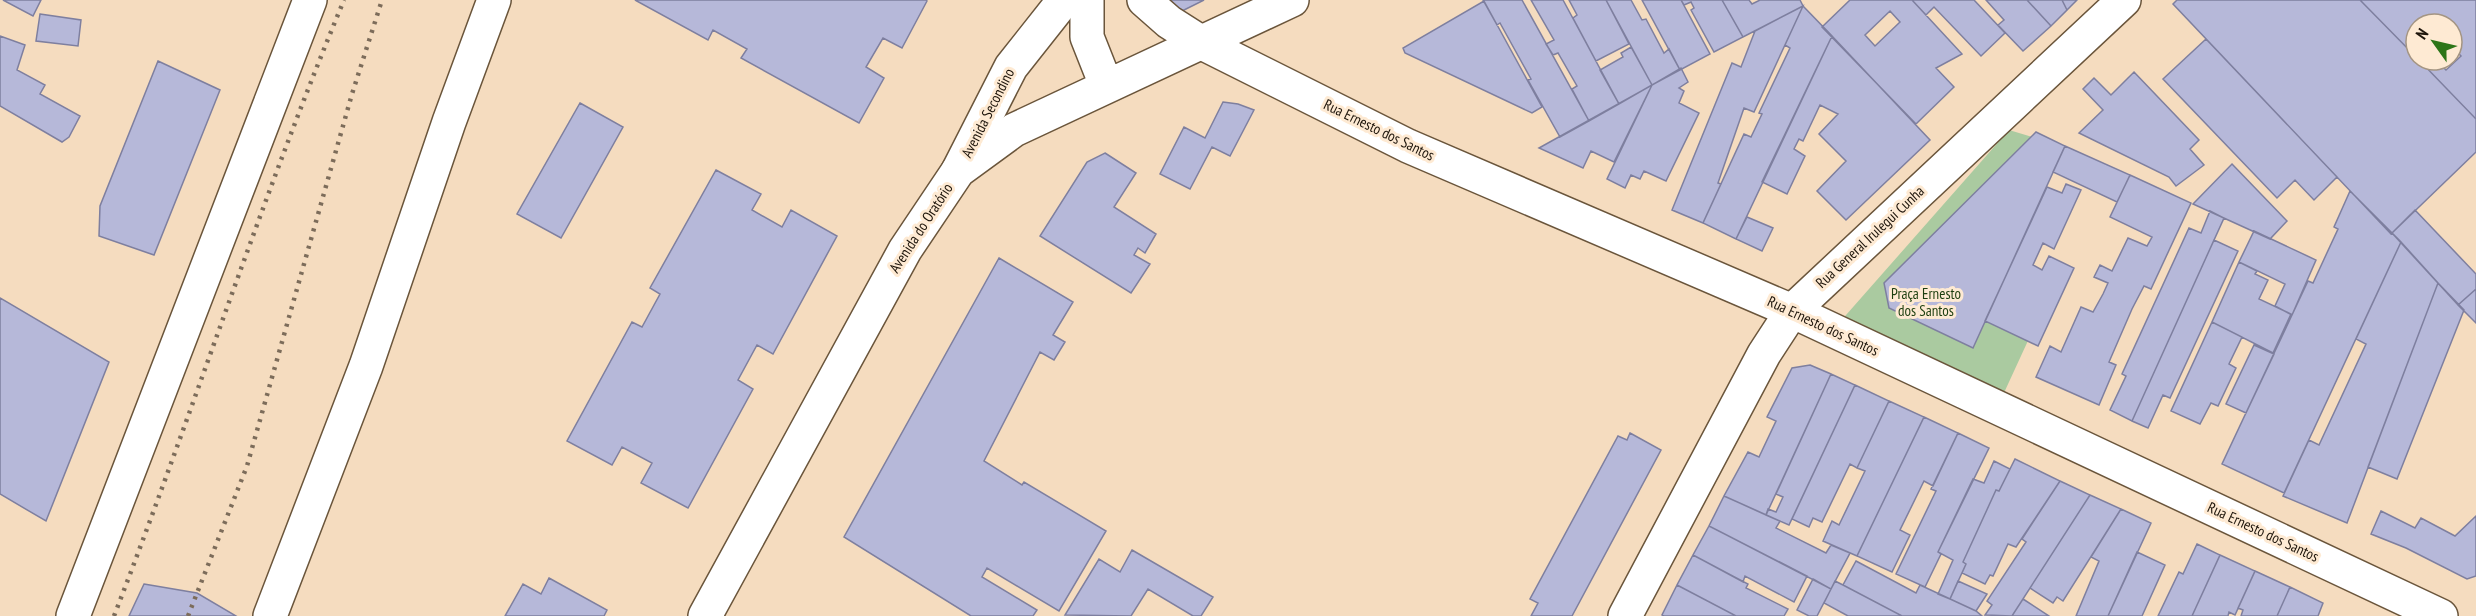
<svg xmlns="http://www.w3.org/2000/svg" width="2476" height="616" font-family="'PT Sans Narrow',sans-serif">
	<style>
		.green { fill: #aacaa0 }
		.building { fill: #b6b8d9; stroke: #7e7f9f; stroke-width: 1.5; fill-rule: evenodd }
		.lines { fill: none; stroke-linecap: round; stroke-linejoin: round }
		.street-casing { stroke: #6a553b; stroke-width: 36 }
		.secondary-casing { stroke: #6a553b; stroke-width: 36 }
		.primary-casing { stroke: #6a553b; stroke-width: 36 }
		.street { stroke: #fff; stroke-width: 33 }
		.secondary { stroke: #fff; stroke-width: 33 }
		.primary { stroke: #fff; stroke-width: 33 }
		.rail { stroke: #7c6c5a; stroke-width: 4.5; stroke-dasharray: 3 6; stroke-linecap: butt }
		.labels { text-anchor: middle; stroke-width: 6; stroke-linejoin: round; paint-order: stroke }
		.street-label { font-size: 15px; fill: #1e150b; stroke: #feead3 }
		.park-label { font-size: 15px; fill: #1c3e0f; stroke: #feead3 }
	</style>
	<rect width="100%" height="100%" fill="#f5dcbf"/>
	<path class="green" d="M2009,130L2055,144L1978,305L2032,332L2003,395L1839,323Z"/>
	<path class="building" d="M3,0H41L33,16Z
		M635,0H926L927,1L902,48L883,38L866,67L884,78L859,123L741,58L747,49L713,30L708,40Z
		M1169,0H1204L1180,12Z
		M1483,0H1522L1589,121L1560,137L1528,80L1531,79L1500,23L1497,25Z
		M1531,0H1563L1619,104L1589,121L1572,89L1577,86L1558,53L1553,55L1546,44L1554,40Z
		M1569,0H1606L1629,44L1596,61L1573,18L1577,15Z
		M1606,0H1631L1642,20L1646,19L1664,53L1669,49L1680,70L1652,85Z
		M1642,0H1681L1710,54L1680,70Z
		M1681,0H1722L1743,37L1714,52L1691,10L1694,8L1691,2L1684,5Z
		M1722,0H1749L1752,4L1760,0H1800L1803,6L1743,37Z
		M1850,0H1912L1962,54L1936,68L1954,87L1916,124L1822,27ZM1890,11L1900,22L1875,46L1865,35Z
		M1912,0H1974L2005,33L1981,56L1934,7L1926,15Z
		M1986,0H2027L2051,26L2023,51L1998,25L2004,20Z
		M2027,0H2062L2067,10L2051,26Z
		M2062,0H2077L2067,10Z
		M2177,0H2360L2416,57V60H2419L2476,119V152L2391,234L2173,4Z
		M2360,0H2476V119L2419,60H2436L2446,70L2461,56L2452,47V24H2416V57Z
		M1484,1L1542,107L1532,113L1405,53L1403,48Z
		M1803,6L1754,112L1744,108L1718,183L1721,184L1703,223L1672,210L1732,63L1741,67L1755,31Z
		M1803,6L1832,36L1736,239L1703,223L1744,134L1751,137L1762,114L1759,113L1790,48L1785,45Z
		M40,14L81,20L78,46L36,41Z
		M0,36L25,45L17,70L45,85L40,94L80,116L69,137L62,142L0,106Z
		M1832,36L1930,140L1846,220L1817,191L1846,161L1819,134L1838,114L1820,105L1803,141L1799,139L1794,149L1805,156L1787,194L1762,182Z
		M2206,39L2337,177L2314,200L2295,180L2277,198L2163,79Z
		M1631,47L1652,85L1619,104L1600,70L1623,57L1621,53Z
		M158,61L220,90L154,255L99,236L100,206Z
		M1681,68L1688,82L1679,88L1684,91L1679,103L1699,113L1666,181L1644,171L1640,179L1631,175L1625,188L1607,179L1652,85Z
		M2134,72L2199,140L2190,149L2204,165L2176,186L2169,177L2079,133L2103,110L2083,89L2094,78L2111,95Z
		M1652,85L1614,162L1591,151L1583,168L1539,148Z
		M1223,102L1238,104L1254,110L1230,156L1212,147L1190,189L1160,174L1184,127L1205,138Z
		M580,103L623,127L561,238L517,214Z
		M2036,132L2065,146L1973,348L1889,308L1884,283Z
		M2065,146L2130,175L2117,202L2053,172Z
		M1105,153L1136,173L1114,207L1156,234L1145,253L1138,248L1134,255L1150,264L1131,293L1040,236L1087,162Z
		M2232,164L2287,221L2270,239L2193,204Z
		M716,170L761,194L752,210L782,227L791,210L837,236L773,354L757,345L738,380L753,389L688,508L641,483L652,463L622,447L612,465L567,441L632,322L642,327L660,294L650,288Z
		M2130,175L2191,203L2151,289L2144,286L2132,309L2109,362L2116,365L2099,405L2036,377L2050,346L2061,352L2081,307L2093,312L2103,294L2108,283L2094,277L2100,265L2112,271L2128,238L2147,246L2152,237L2110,217Z
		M2066,184L2081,190L2054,249L2043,243L2033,265L2042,270L2049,256L2074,268L2038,346L1985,321L2047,187L2062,193Z
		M2350,191L2401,242L2284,493L2222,464L2308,281L2313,283L2338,229L2334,227Z
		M2415,210L2476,274V289L2458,305L2392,233Z
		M2210,211L2224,218L2132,421L2110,410L2126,376L2122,374L2189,228L2201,233Z
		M1747,217L1773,228L1762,251L1736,239Z
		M2254,231L2316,260L2292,315L2275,306L2285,284L2239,262Z
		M2214,240L2238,251L2170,398L2163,395L2148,428L2132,421Z
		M2401,242L2438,283L2347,523L2283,496L2309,440L2319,445L2366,344L2356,339Z
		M999,258L1073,302L1053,335L1065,342L1054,360L1040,352L984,461L1022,485L1024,482L1106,531L1059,611L987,568L982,577L1037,610L1033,616H971L844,537Z
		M2239,262L2257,271L2255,274L2268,280L2259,299L2291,314L2273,353L2212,322Z
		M2438,283L2464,310L2397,479L2368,467Z
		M2476,289V323L2458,305Z
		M0,298L109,362L46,521L0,494Z
		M2212,322L2242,337L2229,364L2236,368L2218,406L2211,403L2200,424L2171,411Z
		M2254,345L2274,354L2246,413L2226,404Z
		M1810,365L1831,374L1766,515L1724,496L1748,452L1759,457L1776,421L1767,417L1792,368Z
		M1831,374L1855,385L1789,525L1766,515L1768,509L1776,512L1783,497L1776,494Z
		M1855,385L1889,401L1857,468L1850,464L1822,522L1813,518L1809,527L1792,519Z
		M1889,401L1924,417L1857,556L1823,541L1832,521L1839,525L1865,471L1857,468Z
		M1924,417L1958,433L1933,486L1924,481L1900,530L1910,535L1892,572L1857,556Z
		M1630,433L1661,450L1572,616H1531L1538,603L1530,599L1618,436L1627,440Z
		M1958,433L1989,448L1938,552L1941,554L1925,587L1896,574L1936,491L1931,489Z
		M2015,459L2060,481L2016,547L2008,544L1993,576L1990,575L1985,584L1962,573L1966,564L1963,562L1996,490L1999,491Z
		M1994,461L2010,469L1999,491L1996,490L1963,562L1966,564L1950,599L1938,594L1953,560L1938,552L1973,479L1984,483Z
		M2060,481L2090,495L2012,616L1985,615L1992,605L1987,601L2026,542L2022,539Z
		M2090,495L2121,509L2063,601L2057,597L2053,603L2030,588Z
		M1724,496L1780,521L1776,528L1826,553L1831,545L1850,553L1831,589L1709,526Z
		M2121,509L2151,523L2108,616H2076L2099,561L2091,557Z
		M2381,511L2415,528L2421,518L2455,536L2476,516V576L2467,579L2406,548L2371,534Z
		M1709,526L1807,576L1794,602L1745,576L1743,582L1693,555Z
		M2197,544L2220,555L2192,616H2158L2179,572L2183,574Z
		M1132,550L1213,597L1201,616H1193L1148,589L1131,616L1065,615L1099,559L1120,572Z
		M2137,552L2165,565L2142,616H2108Z
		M1693,555L1748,584L1746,588L1788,609L1784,616H1736L1677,585Z
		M2220,555L2255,571L2235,615L2229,612L2228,616H2192Z
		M1856,561L1916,593L1920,585L1976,611L1982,616H1902L1843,585Z
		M2255,571L2290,587L2277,616H2241L2243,610L2238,608Z
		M549,578L607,610L604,616H505L523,584L541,594Z
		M1813,579L1831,589L1817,616H1809L1797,610Z
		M1835,581L1843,585L1902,616H1848L1824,603Z
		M1958,581L1987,594L1976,611L1950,599Z
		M144,584L197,593L236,616H129Z
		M1677,585L1736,616H1664L1662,615Z
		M2290,587L2323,603L2318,616H2277Z
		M2023,599L2049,616H2012Z"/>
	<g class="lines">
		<g class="street-casing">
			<path id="street" d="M1144,0L1169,22L1202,43L1408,146L1792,311L2441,616
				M958,171L1011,67L1064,0
				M1625,616L1764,354L1792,311L2124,0"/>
		</g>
		<g class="secondary-casing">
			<path id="secondary" d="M1087,0V37L1106,85
				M705,616L905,250L958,171L1014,130L1292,0"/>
		</g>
		<g class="primary-casing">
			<path id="primary" d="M73,616L310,0
				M270,616L366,366L449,122L494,0"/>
		</g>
		<use href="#street" class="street"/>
		<use href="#secondary" class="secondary"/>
		<use href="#primary" class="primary"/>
		<path class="rail" d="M114,616C193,412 260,202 344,0
			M188,616L247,466L352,94L382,0"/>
	</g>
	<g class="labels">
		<g class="street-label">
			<text transform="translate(988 113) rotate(-63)" y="5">Avenida Secondino</text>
			<text transform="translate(1379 130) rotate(26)" y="5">Rua Ernesto dos Santos</text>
			<text transform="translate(921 228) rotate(-57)" y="5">Avenida do Oratório</text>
			<text transform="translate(1870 237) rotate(-43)" y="5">Rua General Irulegui Cunha</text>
			<text transform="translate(1823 326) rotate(25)" y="5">Rua Ernesto dos Santos</text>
			<text transform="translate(2263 532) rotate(25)" y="5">Rua Ernesto dos Santos</text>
		</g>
		<g class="park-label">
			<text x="1926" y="299">Praça Ernesto<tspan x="1926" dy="17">dos Santos</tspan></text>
		</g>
	</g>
	<g transform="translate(2434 42) rotate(304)"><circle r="28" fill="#feead3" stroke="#a49583" stroke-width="1.5"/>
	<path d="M0-4.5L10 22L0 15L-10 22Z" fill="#2d7518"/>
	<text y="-9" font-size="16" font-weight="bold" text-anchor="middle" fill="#1e150b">N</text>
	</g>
</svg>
